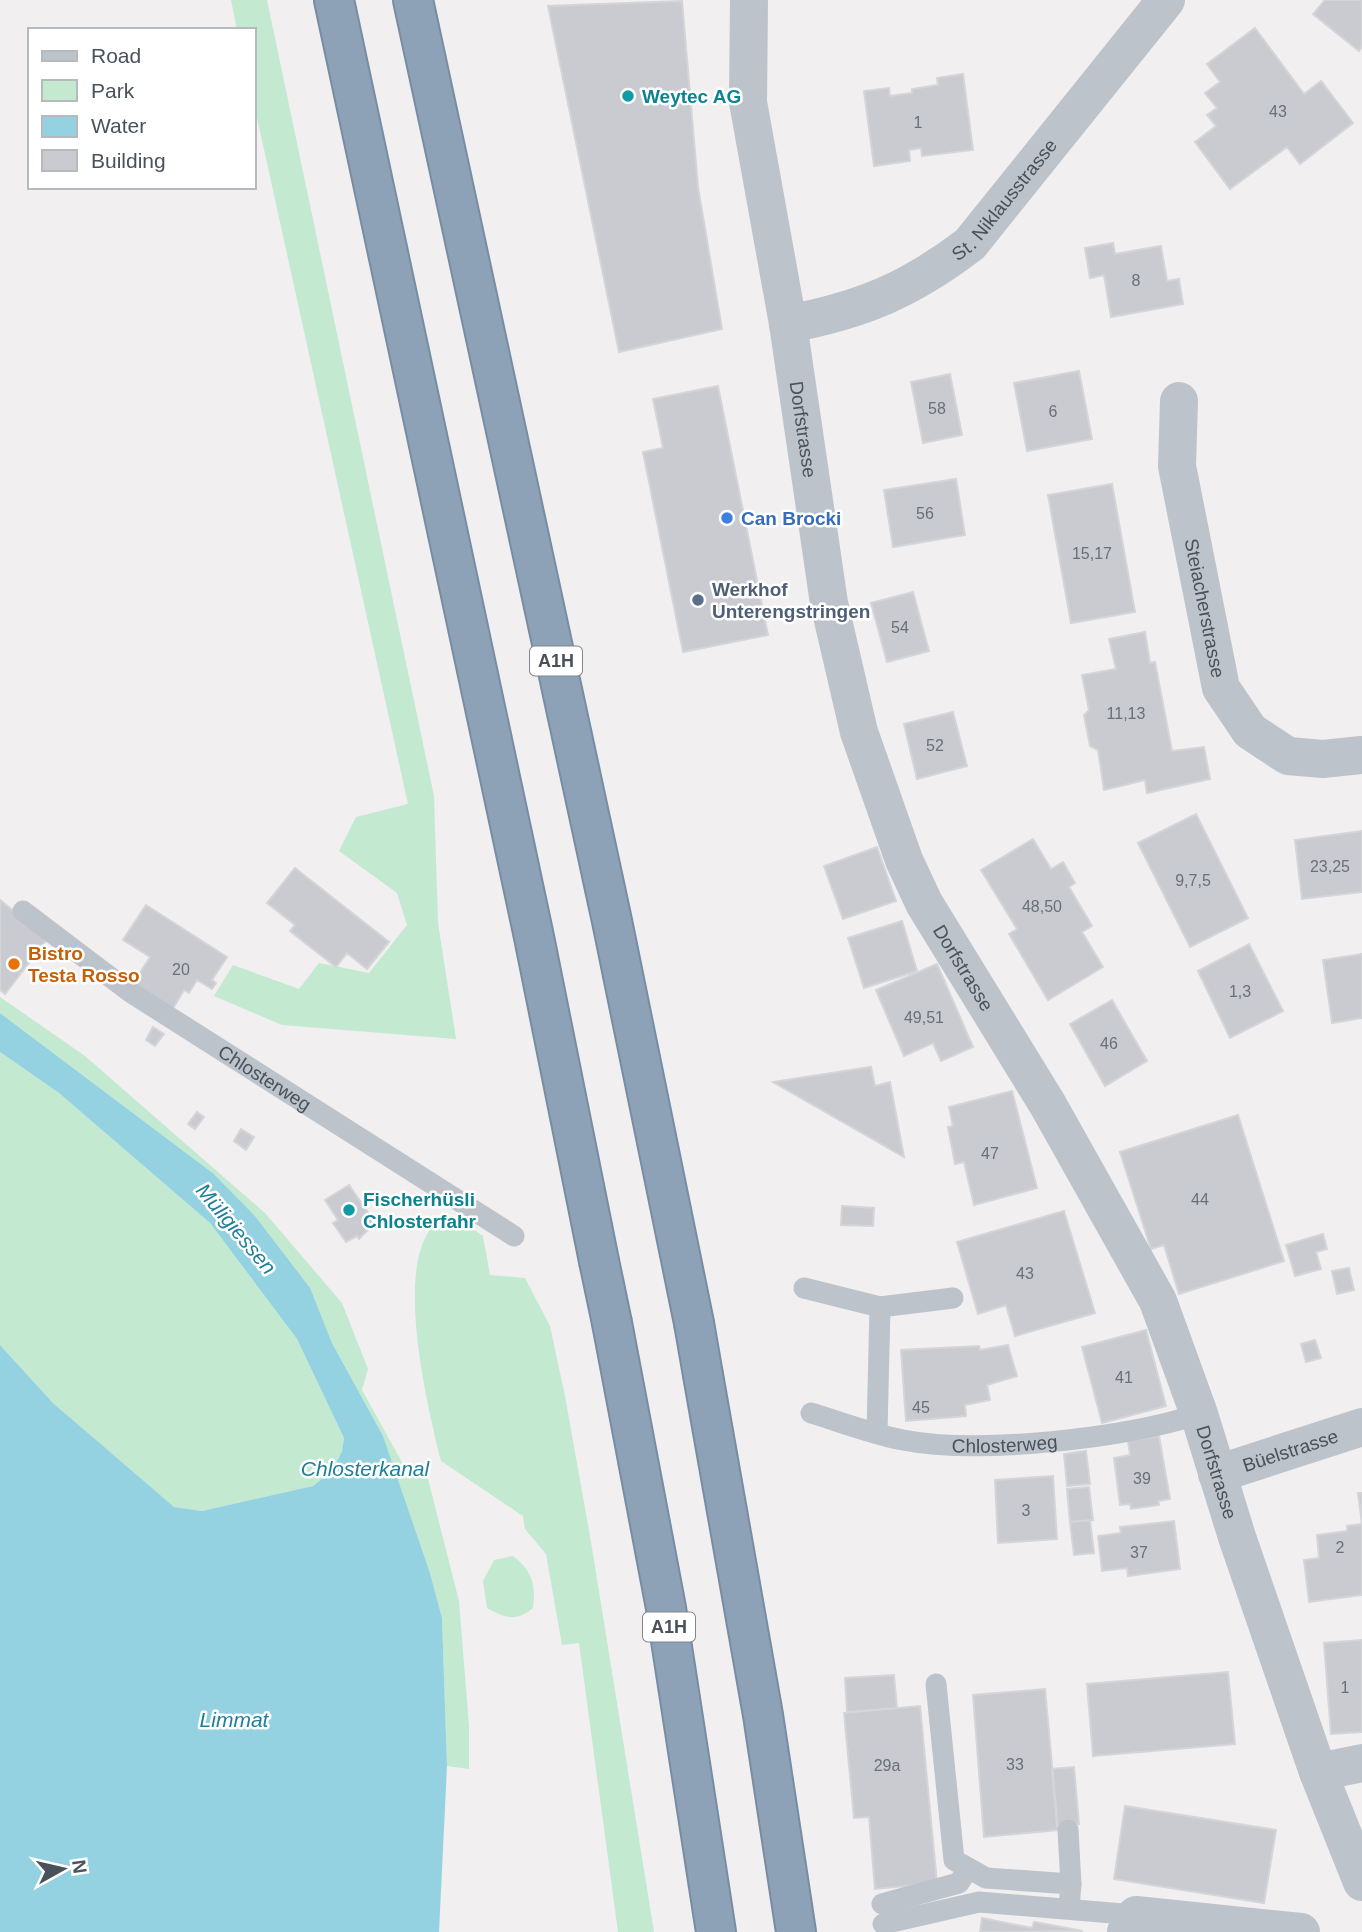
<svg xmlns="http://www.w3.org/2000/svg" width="1362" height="1932" font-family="Arial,sans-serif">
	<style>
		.green { fill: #c3e9d1 }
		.water { fill: #95d2e1 }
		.building { fill: #c9cbd1; stroke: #d4d5d9; stroke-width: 2 }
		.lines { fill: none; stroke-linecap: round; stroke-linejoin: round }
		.motorway-casing { stroke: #788da3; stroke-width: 42 }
		.service { stroke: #bcc3ca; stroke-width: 21 }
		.minor { stroke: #bcc3ca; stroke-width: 38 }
		.tertiary { stroke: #bcc3ca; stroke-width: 38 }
		.motorway { stroke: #8da2b7; stroke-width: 38 }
		.motorway-bridge-casing { stroke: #788da3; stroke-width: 42; stroke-linecap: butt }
		.motorway-bridge { stroke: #8da2b7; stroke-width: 38 }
		.culture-dot { fill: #0f9aa8; stroke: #fff; stroke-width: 2.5 }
		.shop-dot { fill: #3f7fe0; stroke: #fff; stroke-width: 2.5 }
		.service-dot { fill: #5c6f8a; stroke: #fff; stroke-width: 2.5 }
		.food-dot { fill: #e8710a; stroke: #fff; stroke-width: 2.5 }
		.labels { text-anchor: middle; stroke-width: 5; stroke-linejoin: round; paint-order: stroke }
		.number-label { font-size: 16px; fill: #697078 }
		.shield { fill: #fff; stroke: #80868c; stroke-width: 2 }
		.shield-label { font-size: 18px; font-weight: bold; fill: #49525a }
		.culture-label { font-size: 19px; font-weight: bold; fill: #0d838f; stroke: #fff; text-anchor: start }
		.street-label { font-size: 19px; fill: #49525a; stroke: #fff }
		.shop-label { font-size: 19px; font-weight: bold; fill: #366cbe; stroke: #fff; text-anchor: start }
		.service-label { font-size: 19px; font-weight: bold; fill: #4e5e75; stroke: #fff; text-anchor: start }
		.food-label { font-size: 19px; font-weight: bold; fill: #c56008; stroke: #fff; text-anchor: start }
		.water-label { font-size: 21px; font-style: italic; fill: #1e7f98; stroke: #fff }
	</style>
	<rect width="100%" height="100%" fill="#f1efef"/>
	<path class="green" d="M231,0H267L434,796L438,923L456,1039L282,1025L214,996L233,965L299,989L319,963L369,973L407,925L397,893L339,851L356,817L408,804L254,104V30H237Z
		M0,997L85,1056L265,1213L342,1303L368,1369L362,1390L404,1466L424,1463L459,1601L469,1726V1769L447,1766L442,1618L430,1573L383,1436L332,1343L309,1288L255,1216L214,1174L0,1013Z
		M0,1052L59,1093L210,1223L297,1339L344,1438L342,1451L333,1470L313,1486L202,1511L173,1507L53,1403L0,1345Z
		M446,1217L459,1220L483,1236L490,1275L525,1278L550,1326L565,1396L591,1542L654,1932H618L579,1643L562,1645L546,1554L525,1529L523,1516L441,1461C429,1412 386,1243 446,1217Z
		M513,1556C532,1570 536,1585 533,1608C516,1622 505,1618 487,1608L483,1581L494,1560Z"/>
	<path class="water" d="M0,1013L214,1174L255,1216L310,1288L332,1343L383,1436L430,1573L442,1618L447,1766L439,1932H0V1345L53,1403L174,1507L202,1511L313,1486L333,1470L342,1451L344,1438L297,1339L210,1223L59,1093L0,1052Z"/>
	<path class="building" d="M1325,0H1362V46L1359,51L1313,14Z
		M682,1L698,187L722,329L619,352L548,6Z
		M1255,28L1304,94L1321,81L1353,123L1300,164L1287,147L1230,189L1195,142L1216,126L1207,115L1217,108L1205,93L1220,82L1207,64Z
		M963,74L973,150L922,156L921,148L909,150L910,161L874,166L864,91L889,88L890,96L912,93V89L938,85L937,78Z
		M1113,243L1115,254L1161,246L1167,281L1179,279L1183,304L1111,317L1104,275L1090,278L1085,248Z
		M1079,371L1092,439L1027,451L1014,383Z
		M950,374L962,435L923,443L911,382Z
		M718,386L768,635L683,652L643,452L663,448L653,399Z
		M956,479L965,535L893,547L884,490Z
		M1112,484L1135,612L1071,623L1048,495Z
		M913,592L929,651L887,662L871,603Z
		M1145,632L1150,663L1155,662L1172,751L1204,747L1210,779L1147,793L1145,780L1104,790L1098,750L1090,746L1084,715L1089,710L1082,675L1116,669L1109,639Z
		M953,712L967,766L917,779L904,724Z
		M1196,814L1248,918L1190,947L1138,843Z
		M1362,831V892L1302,899L1295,840Z
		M1033,839L1051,869L1063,862L1075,883L1069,887L1092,926L1082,932L1103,967L1048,1000L1009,934L1017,929L981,870Z
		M877,847L896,901L843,919L824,866Z
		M295,868L389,942L367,969L347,953L336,967L290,931L295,925L267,903Z
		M0,900L48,938L5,994L0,990Z
		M146,905L227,957L212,980L216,983L212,989L197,980L189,993L184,990L172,1010L132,985L150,957L123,940Z
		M902,921L917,971L864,988L848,938Z
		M1249,944L1283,1011L1230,1038L1198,971Z
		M1362,954V1018L1332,1023L1323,960Z
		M937,964L973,1047L941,1061L933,1043L904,1056L876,990Z
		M1112,1000L1147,1061L1105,1086L1070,1024Z
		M153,1027L164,1034L155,1046L146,1040Z
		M871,1067L875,1086L890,1082L904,1157L773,1082Z
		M1012,1091L1037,1188L974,1205L964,1162L955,1164L948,1127L953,1126L949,1107Z
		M197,1112L204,1117L195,1129L188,1124Z
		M1238,1115L1284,1261L1179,1294L1164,1245L1151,1249L1120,1152Z
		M241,1129L254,1137L246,1150L234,1141Z
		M349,1185L375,1223L359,1239L357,1236L346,1242L333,1223L338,1220L325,1200Z
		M842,1206L874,1208L873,1226L841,1225Z
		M1064,1211L1095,1313L1015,1336L1006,1305L978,1314L957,1242Z
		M1323,1234L1327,1249L1316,1252L1321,1269L1295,1276L1286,1245Z
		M1349,1268L1354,1290L1337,1294L1332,1271Z
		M1146,1330L1166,1406L1102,1423L1082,1347Z
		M1315,1340L1321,1358L1306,1362L1301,1344Z
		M1008,1345L1017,1376L987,1385L990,1400L965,1405L966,1416L906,1421L901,1350L979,1346L980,1350Z
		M1159,1436L1170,1499L1158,1501L1159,1505L1131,1509L1130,1504L1120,1505L1114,1458L1130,1455L1128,1441Z
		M1086,1451L1090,1484L1067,1486L1064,1454Z
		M1053,1476L1057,1539L998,1543L995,1480Z
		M1089,1487L1093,1520L1070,1522L1067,1489Z
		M1358,1493H1362V1595L1309,1602L1304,1560L1319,1558L1317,1535L1347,1531V1526L1362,1524Z
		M1090,1520L1094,1553L1074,1555L1070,1522Z
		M1174,1521L1180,1569L1128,1576L1127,1568L1102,1571L1098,1536L1121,1533L1120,1527Z
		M1362,1640V1732L1331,1734L1324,1643Z
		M1228,1672L1235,1744L1093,1756L1087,1684Z
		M894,1675L897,1708L847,1712L845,1678Z
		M1045,1689L1058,1830L984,1837L973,1695Z
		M920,1706L937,1883L875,1889L869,1817L854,1818L844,1713Z
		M1074,1767L1079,1824L1057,1826L1052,1769Z
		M1125,1806L1276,1830L1264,1903L1114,1879Z
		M982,1918L1032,1928L1034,1922L1083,1931L980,1932Z"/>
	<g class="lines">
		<g class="motorway-casing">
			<path id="motorway" d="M334,0L534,937L599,1261
				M413,0L612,921L694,1323
				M612,1323L666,1608L716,1932
				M703,1375L763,1715L796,1932"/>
		</g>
		<g class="service">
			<path id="s1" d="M23,911L130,992L514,1236"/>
			<path d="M804,1288L880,1307L953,1298"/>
			<path id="s2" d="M811,1413C841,1422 872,1434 903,1440C980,1455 1125,1438 1199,1414"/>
			<path d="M877,1432L880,1307"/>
			<path d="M936,1684L954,1860L986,1878L1071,1884L1069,1908"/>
			<path d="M1068,1830L1071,1884"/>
			<path d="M882,1904L959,1883L968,1868"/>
			<path d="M883,1924L979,1902L1136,1915"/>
		</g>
		<g class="minor">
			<path id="s3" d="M788,324C862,310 910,290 970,244L1166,0"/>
			<path id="s4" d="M1179,401L1177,466L1221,688L1250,731L1288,756L1323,759L1362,755"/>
			<path id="s5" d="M1217,1474L1362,1427"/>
			<path d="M1318,1772L1362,1763"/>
			<path d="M1126,1932L1136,1915L1301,1932"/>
		</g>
		<path class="tertiary" id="s6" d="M749,0L748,102L788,324L829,603L859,732L904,860L924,903L1048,1105L1158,1301L1199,1414L1237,1537L1318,1772L1362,1882"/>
		<use href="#motorway" class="motorway"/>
		<g class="motorway-bridge-casing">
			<path id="motorway-bridge" d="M599,1261L612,1323
				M694,1323L703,1375"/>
		</g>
		<use href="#motorway-bridge" class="motorway-bridge"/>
	</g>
	<g class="culture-dot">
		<circle cx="628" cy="96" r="7"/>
		<circle cx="349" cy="1210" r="7"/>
	</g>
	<circle class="shop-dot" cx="727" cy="518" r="7"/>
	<circle class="service-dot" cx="698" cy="600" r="7"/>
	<circle class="food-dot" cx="14" cy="964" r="7"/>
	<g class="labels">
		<g class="number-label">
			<text x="1278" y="117">43</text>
			<text x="918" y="128">1</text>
			<text x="1136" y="286">8</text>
			<text x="937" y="414">58</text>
			<text x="1053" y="417">6</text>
			<text x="925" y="519">56</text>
			<text x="1092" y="559">15,17</text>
			<text x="900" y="633">54</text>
			<text x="1126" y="719">11,13</text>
			<text x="935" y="751">52</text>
			<text x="1330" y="872">23,25</text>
			<text x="1193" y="886">9,7,5</text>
			<text x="1042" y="912">48,50</text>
			<text x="181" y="975">20</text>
			<text x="1240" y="997">1,3</text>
			<text x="924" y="1023">49,51</text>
			<text x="1109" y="1049">46</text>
			<text x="990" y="1159">47</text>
			<text x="1200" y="1205">44</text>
			<text x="1025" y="1279">43</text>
			<text x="1124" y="1383">41</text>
			<text x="921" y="1413">45</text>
			<text x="1142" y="1484">39</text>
			<text x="1026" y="1516">3</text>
			<text x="1340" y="1553">2</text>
			<text x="1139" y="1558">37</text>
			<text x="1345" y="1693">1</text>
			<text x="1015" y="1770">33</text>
			<text x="887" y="1771">29a</text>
		</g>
		<g class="shield">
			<rect x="530" y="646.5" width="52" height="29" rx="5"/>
			<rect x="643" y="1612.5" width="52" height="29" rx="5"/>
		</g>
		<g class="shield-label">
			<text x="556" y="667">A1H</text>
			<text x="669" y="1633">A1H</text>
		</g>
		<g class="culture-label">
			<text x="642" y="103">Weytec AG</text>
			<text x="363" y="1206">Fischerhüsli<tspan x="363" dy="22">Chlosterfahr</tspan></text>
		</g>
		<g class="street-label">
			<text dy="7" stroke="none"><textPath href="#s3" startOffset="257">St. Niklausstrasse</textPath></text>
			<text dy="7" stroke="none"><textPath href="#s6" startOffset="434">Dorfstrasse</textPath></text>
			<text dy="7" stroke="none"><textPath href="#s4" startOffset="210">Steiacherstrasse</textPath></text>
			<text dy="7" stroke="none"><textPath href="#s6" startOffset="1001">Dorfstrasse</textPath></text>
			<text dy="7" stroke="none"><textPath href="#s1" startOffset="294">Chlosterweg</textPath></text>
			<text dy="7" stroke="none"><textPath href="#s2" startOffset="198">Chlosterweg</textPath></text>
			<text dy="7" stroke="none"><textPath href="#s5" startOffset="77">Büelstrasse</textPath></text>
			<text dy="7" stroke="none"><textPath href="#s6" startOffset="1568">Dorfstrasse</textPath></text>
		</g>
		<g class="shop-label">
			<text x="741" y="525">Can Brocki</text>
		</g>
		<g class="service-label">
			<text x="712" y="596">Werkhof<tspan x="712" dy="22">Unterengstringen</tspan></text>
		</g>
		<g class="food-label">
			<text x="28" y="960">Bistro<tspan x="28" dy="22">Testa Rosso</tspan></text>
		</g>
		<g class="water-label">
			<text transform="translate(236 1229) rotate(50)" y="7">Müligiessen</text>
			<text x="365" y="1476">Chlosterkanal</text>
			<text x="234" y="1727">Limmat</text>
		</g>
	</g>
	<rect x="28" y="28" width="228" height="161" fill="#ffffff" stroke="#b6babd" stroke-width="2"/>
	<rect x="42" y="51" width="35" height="10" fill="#bcc3ca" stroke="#b6babd" stroke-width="2"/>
	<text x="91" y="63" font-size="21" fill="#49525a">Road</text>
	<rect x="42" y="80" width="35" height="21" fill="#c3e9d1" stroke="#b6babd" stroke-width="2"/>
	<text x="91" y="98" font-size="21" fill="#49525a">Park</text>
	<rect x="42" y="116" width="35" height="21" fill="#95d2e1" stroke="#b6babd" stroke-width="2"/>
	<text x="91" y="133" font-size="21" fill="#49525a">Water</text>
	<rect x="42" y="150" width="35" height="21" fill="#c9cbd1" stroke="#b6babd" stroke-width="2"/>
	<text x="91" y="168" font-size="21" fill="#49525a">Building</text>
	<g transform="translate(63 1869) rotate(82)" stroke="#ffffff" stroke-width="5" paint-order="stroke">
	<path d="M0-5L12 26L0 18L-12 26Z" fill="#49525a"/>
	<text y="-10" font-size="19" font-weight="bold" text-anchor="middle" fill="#49525a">N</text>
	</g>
</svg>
